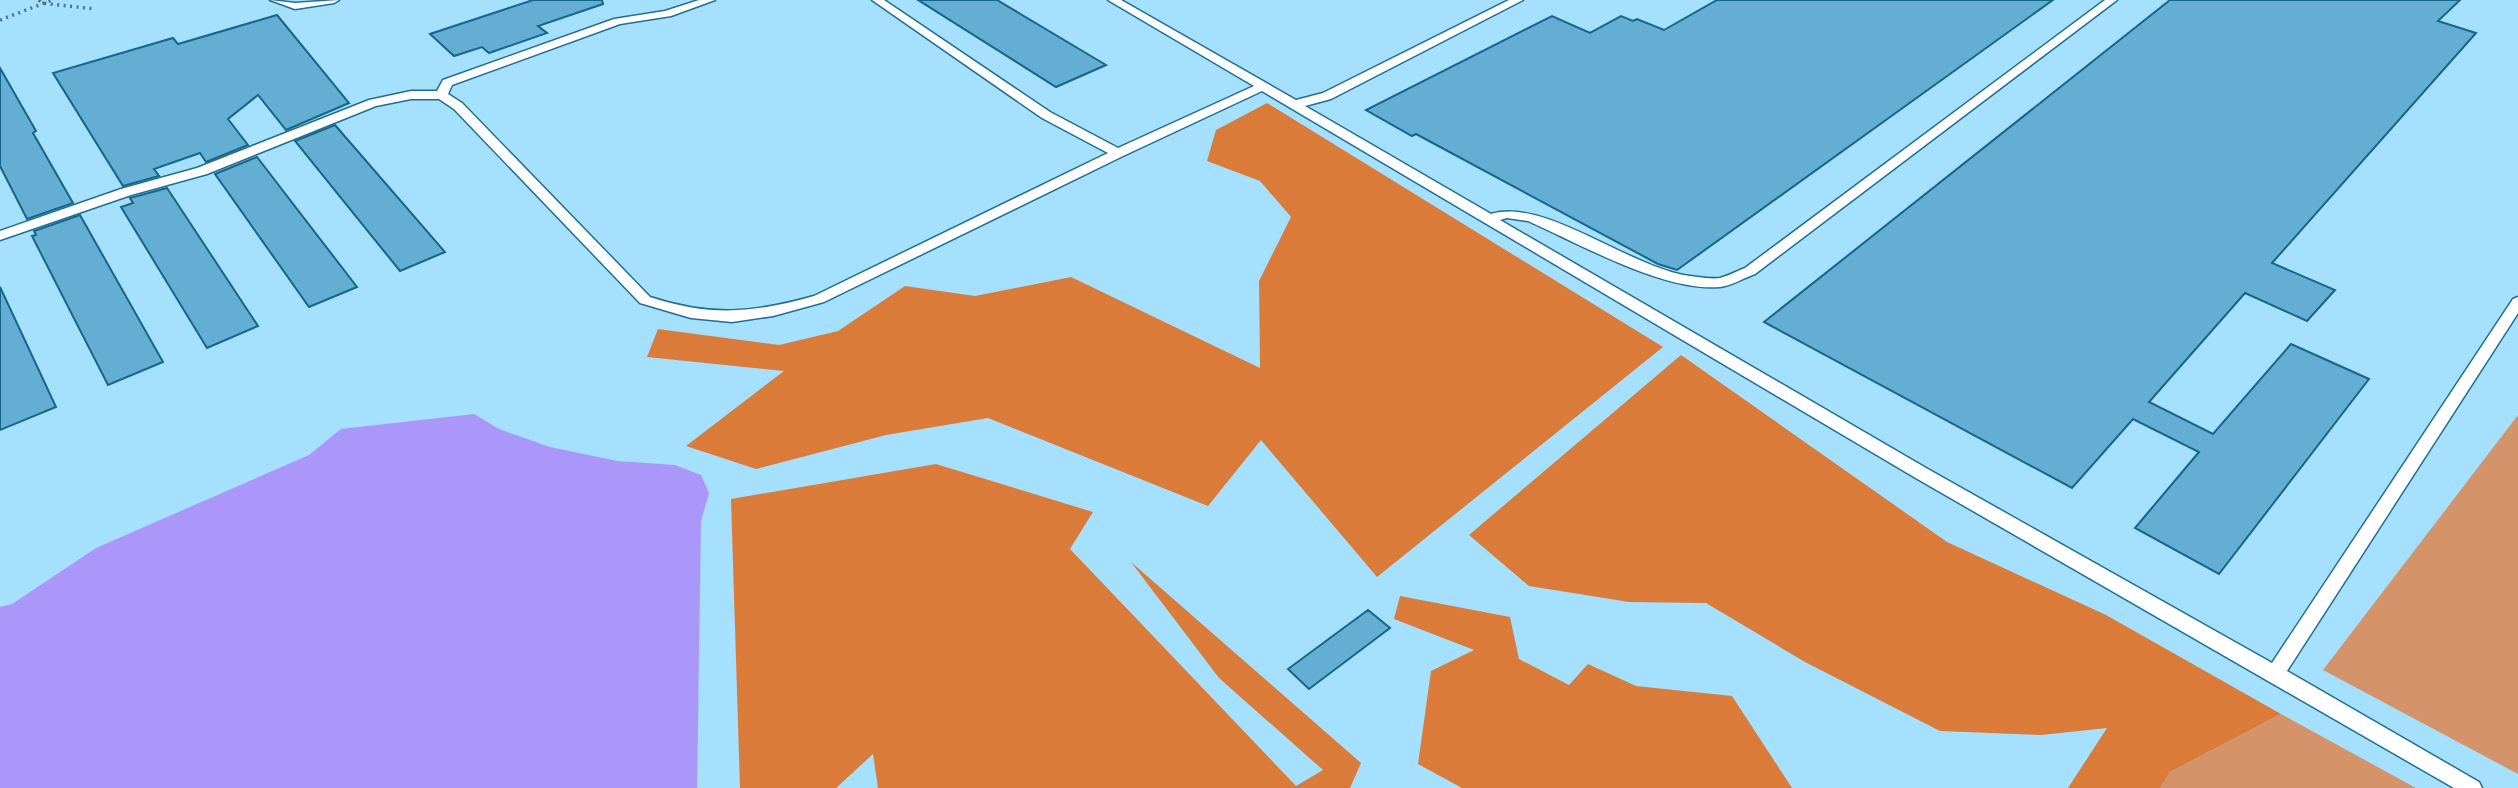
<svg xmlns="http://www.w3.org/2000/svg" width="2518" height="788" font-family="'Work Sans',sans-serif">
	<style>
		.green { fill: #d5936a }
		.forest { fill: #da7b3a }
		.water { fill: #ab96f9 }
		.building { fill: #64aed4; stroke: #14678a; stroke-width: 2 }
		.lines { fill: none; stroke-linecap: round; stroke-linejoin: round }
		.service-casing { stroke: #206f92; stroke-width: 3 }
		.path { stroke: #4b758b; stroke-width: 3.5; stroke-dasharray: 2 4.5; stroke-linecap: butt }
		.service { fill: #fff; fill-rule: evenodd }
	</style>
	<rect width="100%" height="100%" fill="#a5e0ff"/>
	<path class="green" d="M2518,415V774L2323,670Z
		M2281,714L2416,788H2160L2170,772Z"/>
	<path class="forest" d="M1267,103L1663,347L1377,577L1261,440L1208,506L988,418L886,435L756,469L686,446L784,371L647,357L658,329L779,345L838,331L905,286L975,296L1071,277L1260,368L1259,281L1291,217L1260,181L1207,161L1216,130Z
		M1681,355L1947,542L2106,615L2281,714L2170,772L2160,788H2068L2107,728L2041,735L1940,731L1805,662L1706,603L1629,602L1529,586L1469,535Z
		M936,464L1093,512L1070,549L1296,786L1323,770L1219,678L1131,562L1361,763L1350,788H878L873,754L836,788H740L731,499Z
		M1400,596L1510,617L1519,659L1569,685L1588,664L1636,686L1732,696L1792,788H1462L1418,764L1431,671L1474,650L1394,619Z"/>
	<path class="water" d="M474,414L499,429L550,447L617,461L675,465L701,475L709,493L701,521L697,788H0V607L12,604L96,548L309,455L341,429Z"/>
	<path class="building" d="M533,0H602L603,4L538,26L547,33L489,53L482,47L454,56L430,34Z
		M918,0H997L1106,65L1056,87Z
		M1717,0H2053L1677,270L1658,264L1416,134L1412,136L1366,110L1552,16L1590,33L1621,16L1633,21L1637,19L1664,30Z
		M2170,0H2460L2438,21L2476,33L2272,263L2335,290L2307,321L2245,293L2149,402L2213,434L2291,344L2369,379L2219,574L2135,528L2199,452L2133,419L2072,488L1764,322Z
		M277,15L349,103L286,130L258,95L228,119L248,145L206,162L200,153L154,169L159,176L123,186L53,73L173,38L178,44Z
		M0,68L36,131L33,133L73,203L27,219L0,166Z
		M335,125L445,252L400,271L295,141Z
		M257,157L357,287L309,307L215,174Z
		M167,188L258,326L207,348L121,207L133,203L130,198Z
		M80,215L163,362L108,385L32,236L36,235L34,231Z
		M0,287L56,407L0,430Z
		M1368,610L1390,628L1309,689L1288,669Z"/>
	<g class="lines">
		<g class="service-casing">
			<path id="service" d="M270,0L295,3L339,0L334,3L295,9Z
				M699,0H715L671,16L620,24L452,85L448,94L462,103L650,297C711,317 753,313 814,296L1108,153L1042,118L872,0H884L1050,112L1118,148L1254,86L1108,0H1121L1296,100L1323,93L1509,0H1523L1331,99L1305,106L1491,214C1548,197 1634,273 1698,277C1705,278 1713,279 1720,278C1728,276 1737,271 1745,268L2105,0H2117L1755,274C1744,278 1731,286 1720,287C1664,292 1580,244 1528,221L1507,218L1500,220L1926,468L2272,663L2513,299L2518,297V313L2287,671L2479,782L2482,788H2454L1914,477L1262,91L1123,156L824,302L773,316L732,322L691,318L640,303L454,109L439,99H411L376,106L207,174L131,195L0,240V231L121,189L197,168L369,100L411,91H437L443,80L614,19L665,11Z"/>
		</g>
		<path class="path" d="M39,0L42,3L95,9
			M0,20L52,0"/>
		<use href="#service" class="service"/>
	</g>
</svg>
